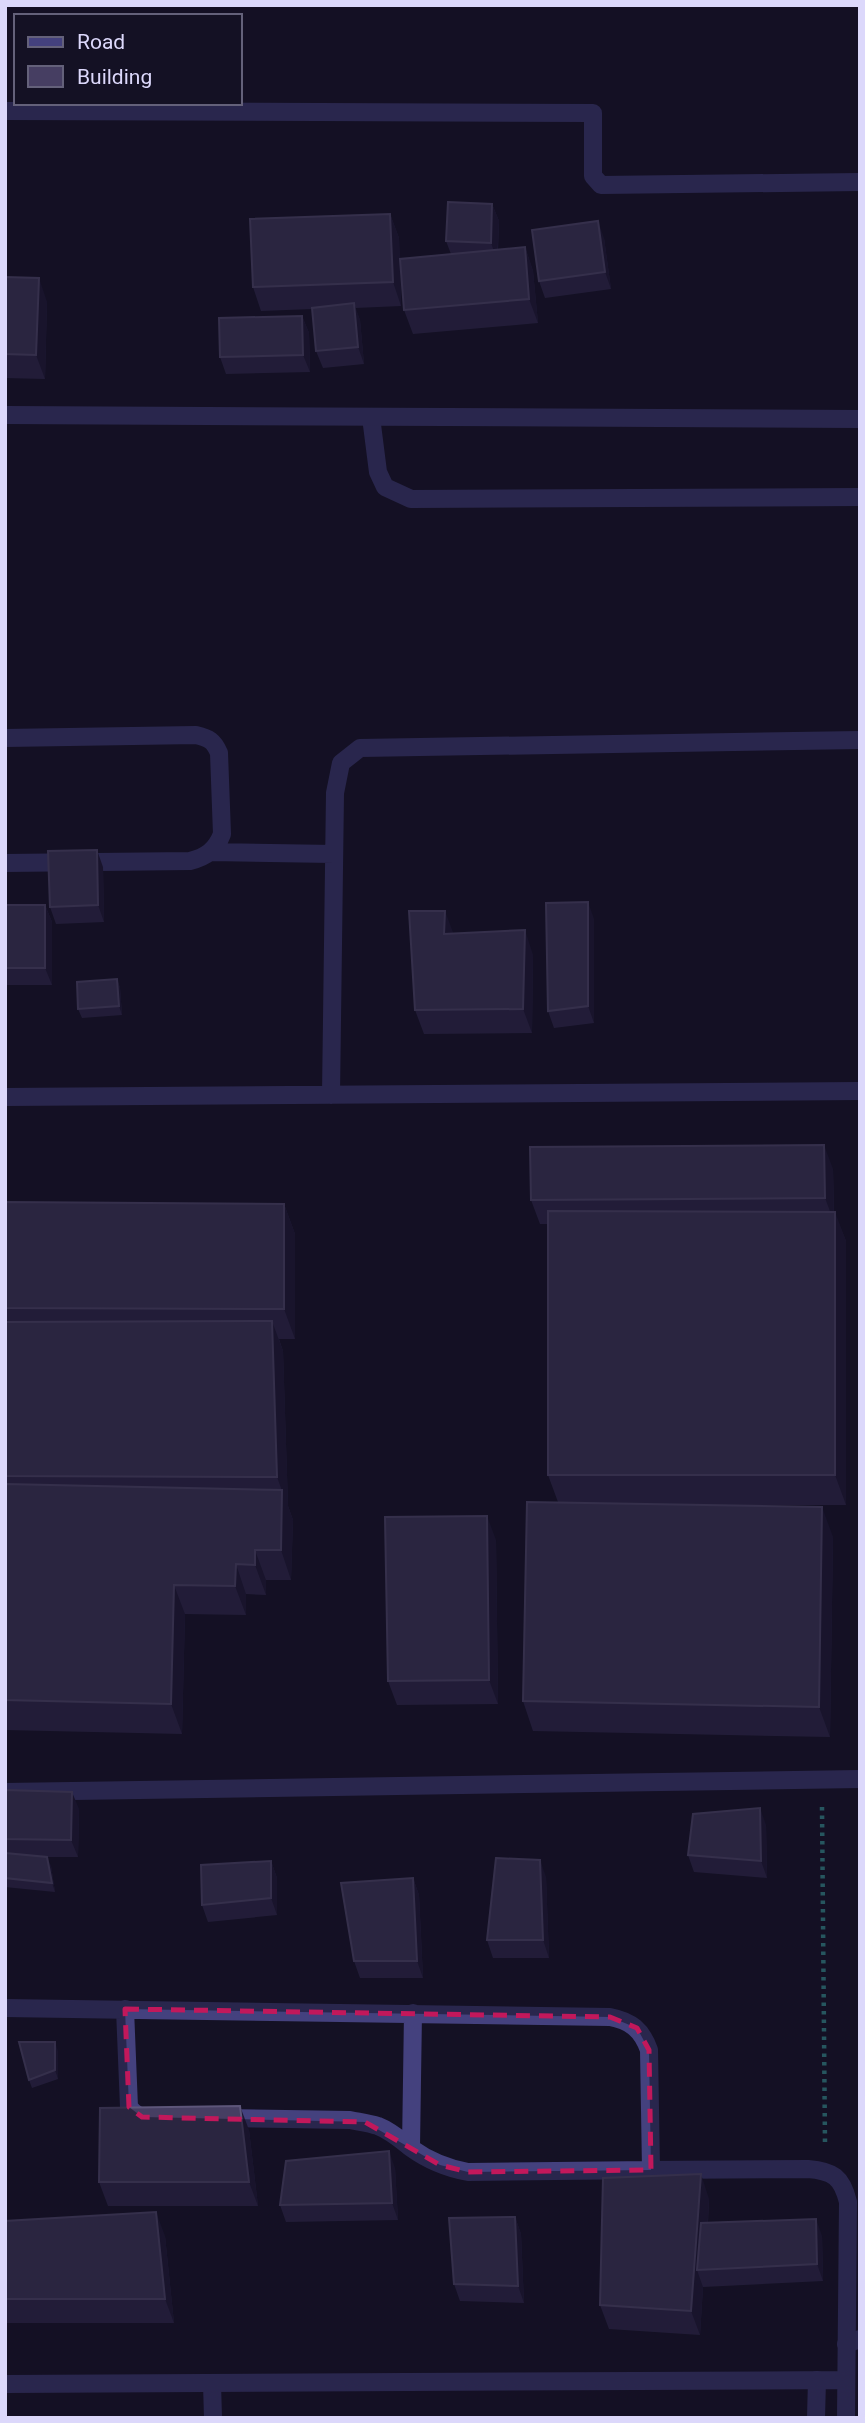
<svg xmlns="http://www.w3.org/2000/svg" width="865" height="2423" font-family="Roboto,sans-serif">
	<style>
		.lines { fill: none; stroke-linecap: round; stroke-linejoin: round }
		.path { stroke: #3caba6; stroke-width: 4.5; stroke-dasharray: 3.5 5; stroke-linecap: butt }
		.service { stroke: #44417e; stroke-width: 18 }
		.minor { stroke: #44417e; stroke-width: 18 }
		.wall { fill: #342c50 }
		.shaded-wall { fill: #1f1937 }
		.building { fill: #463e62; stroke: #5d567a; stroke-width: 2 }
		.marked { fill: none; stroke: #c2185b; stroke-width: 5; stroke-dasharray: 14 9; stroke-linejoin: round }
	</style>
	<rect width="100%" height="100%" fill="#141124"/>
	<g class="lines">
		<path class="path" d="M822,1807L825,2145"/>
		<path class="service" d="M371,417L378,472L385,487L411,499L860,497
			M846,2344L860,2339
			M212,2383L213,2418
			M816,2418L817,2380"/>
		<path class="minor" d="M5,111L593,113V176L601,185L860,182
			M5,415L860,419
			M5,738L196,735C209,738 214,741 219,753L222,834C216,850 206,857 190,861L5,863
			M211,852L334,854
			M331,1095L335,793L341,763L360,748L860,740
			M5,1097L860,1091
			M5,1792L860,1779
			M5,2008L610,2017C631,2021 642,2030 649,2050L651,2170L468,2172C446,2168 429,2161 411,2148C401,2140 391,2131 378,2126C369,2123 360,2122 350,2120L223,2118
			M125,2009L129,2107C135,2115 140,2117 150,2117
			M411,2147L413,2013
			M651,2170L808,2169C833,2171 842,2177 848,2202L846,2418
			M5,2384L845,2380"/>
	</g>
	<path class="wall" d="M492,204L499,221L498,250L525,247L533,271L538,323L413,334L404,310L451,254L446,241Z
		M390,214L399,238L401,306L355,308L360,320L364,364L323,368L316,351L312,309L261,311L253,287Z
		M604,238L611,289L545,298L539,281Z
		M5,277L47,302L45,379L5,378Z
		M302,316L309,333L310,372L226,374L220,357Z
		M103,867L104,922L56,924L50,907Z
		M5,905H45L52,922V985H5Z
		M594,919V1023L554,1028L548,1011Z
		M454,934L533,955L532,1033L424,1034L415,1010Z
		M117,979L120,988L122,1015L82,1018L78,1009Z
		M833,1169L834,1212L846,1241V1505H684L833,1537L830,1737L533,1731L523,1701L558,1502L548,1475V1224H540L531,1200Z
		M5,1202L284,1204L295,1234V1339H279L283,1351L288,1506L293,1520L291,1580H266V1595L246,1594V1615L185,1614L182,1734L5,1730V1322H8L5,1315Z
		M496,1540L498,1704L397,1705L388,1681Z
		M5,1790L79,1809L78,1857H40L51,1866L55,1892L5,1887Z
		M766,1825L767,1878L694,1872L688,1855Z
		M271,1861L277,1878V1915L208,1922L202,1905Z
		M546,1877L549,1958H493L487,1940Z
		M413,1878L419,1895L423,1978H360L354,1961Z
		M58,2051V2079L32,2088L29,2080Z
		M249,2130L258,2206H108L99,2182Z
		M395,2168L398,2220L286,2222L280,2205Z
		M709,2199L708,2223L822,2236L823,2281L703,2287L700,2335L609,2329L600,2305Z
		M515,2217L521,2234L524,2303L460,2301L454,2284Z
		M5,2221L165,2236L174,2323H5Z"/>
	<path class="shaded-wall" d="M492,204L499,221L497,260L491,243Z
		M390,214L399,238L401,306L393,282Z
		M598,221L604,238L611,289L605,272Z
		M525,247L533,271L538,323L529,299Z
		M39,278L47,302L45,379L36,355Z
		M354,303L360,320L364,364L358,347Z
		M302,316L309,333L310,372L303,355Z
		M97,850L103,867L104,922L98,905Z
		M588,902L594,919V1023L588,1006Z
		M45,905L52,922V985L45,968Z
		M445,911L454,935L444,934Z
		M525,930L533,955L532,1033L523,1009Z
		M117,979L120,988L122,1015L119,1006Z
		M824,1145L833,1169L834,1222L825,1198Z
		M284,1204L295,1234V1339L284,1309Z
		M835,1212L846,1241V1505L835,1475Z
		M272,1321L283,1351L288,1506L293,1520L291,1580L281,1550L282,1491L277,1477Z
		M822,1507L833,1537L830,1737L819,1707Z
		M487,1516L496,1540L498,1704L489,1680Z
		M255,1550L266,1580V1595L255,1565Z
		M236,1564L246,1594V1615L235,1586Z
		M174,1585L185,1614L182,1734L171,1704Z
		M72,1792L79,1809L78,1857L71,1840Z
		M760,1808L766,1825L767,1878L761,1861Z
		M47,1857L51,1866L55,1892L52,1883Z
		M540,1860L546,1877L549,1958L543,1940Z
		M271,1861L277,1878V1915L271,1898Z
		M413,1878L419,1895L423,1978L417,1961Z
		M55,2042L58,2051V2079L55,2070Z
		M240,2106L249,2130L258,2206L249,2182Z
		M389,2151L395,2168L398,2220L392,2203Z
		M701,2174L709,2199L705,2270H697L703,2287L700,2335L691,2311Z
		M156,2212L165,2236L174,2323L165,2299Z
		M515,2217L521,2234L524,2303L518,2286Z
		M816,2219L822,2236L823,2281L817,2264Z"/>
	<path class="building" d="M448,202L492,204L491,243L446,241Z
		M390,214L393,282L253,287L250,219Z
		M598,221L605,272L539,281L532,230Z
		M525,247L529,299L404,310L400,259Z
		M5,277L39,278L36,355L5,354Z
		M354,303L358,347L316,351L312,308Z
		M302,316L303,355L220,357L219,318Z
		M97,850L98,905L50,907L48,851Z
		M588,902V1006L548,1011L546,903Z
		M5,905H45V968H5Z
		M409,911H445L444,934L525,930L523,1009L415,1010Z
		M117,979L119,1006L78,1009L77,982Z
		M824,1145L825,1198L531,1200L530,1147Z
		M5,1202L284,1204V1309L5,1308Z
		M548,1211L835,1212V1475H548Z
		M272,1321L277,1477L5,1476V1322Z
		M5,1484L282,1490L281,1550H255V1565L236,1564L235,1586L174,1585L171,1704L5,1700Z
		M527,1502L822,1507L819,1707L523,1701Z
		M487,1516L489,1680L388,1681L385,1517Z
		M5,1790L72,1792L71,1840L5,1839Z
		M760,1808L761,1861L688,1855L693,1814Z
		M5,1853L47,1857L52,1883L5,1878Z
		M496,1858L540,1860L543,1940H487Z
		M271,1861V1898L202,1905L201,1865Z
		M413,1878L417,1961H354L341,1883Z
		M19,2042H55V2070L29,2080Z
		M240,2106L249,2182H99L100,2108Z
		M389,2151L392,2203L280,2205L286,2161Z
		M701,2174L691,2311L600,2305L603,2178Z
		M156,2212L165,2299H5V2221Z
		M515,2217L518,2286L454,2284L449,2218Z
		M816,2219L817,2264L697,2270L701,2223Z"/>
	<path d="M0 0H865V2423H0ZM125,2009L610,2017L637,2028L649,2050L651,2170L468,2172L440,2165L365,2122L142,2117L129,2107Z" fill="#141124" fill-opacity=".55" fill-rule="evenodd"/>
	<path class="marked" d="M125,2009L610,2017L637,2028L649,2050L651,2170L468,2172L440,2165L365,2122L142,2117L129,2107Z"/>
	<rect width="865" height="2423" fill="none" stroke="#dcd8fb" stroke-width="14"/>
	<rect x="14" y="14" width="228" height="91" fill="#141124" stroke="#64617a" stroke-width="2"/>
	<rect x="28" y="37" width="35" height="10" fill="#44417e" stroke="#64617a" stroke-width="2"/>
	<text x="77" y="49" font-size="21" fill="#dcd8fb">Road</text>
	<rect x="28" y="66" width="35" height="21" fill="#463e62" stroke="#64617a" stroke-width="2"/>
	<text x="77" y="84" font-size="21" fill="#dcd8fb">Building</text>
</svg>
